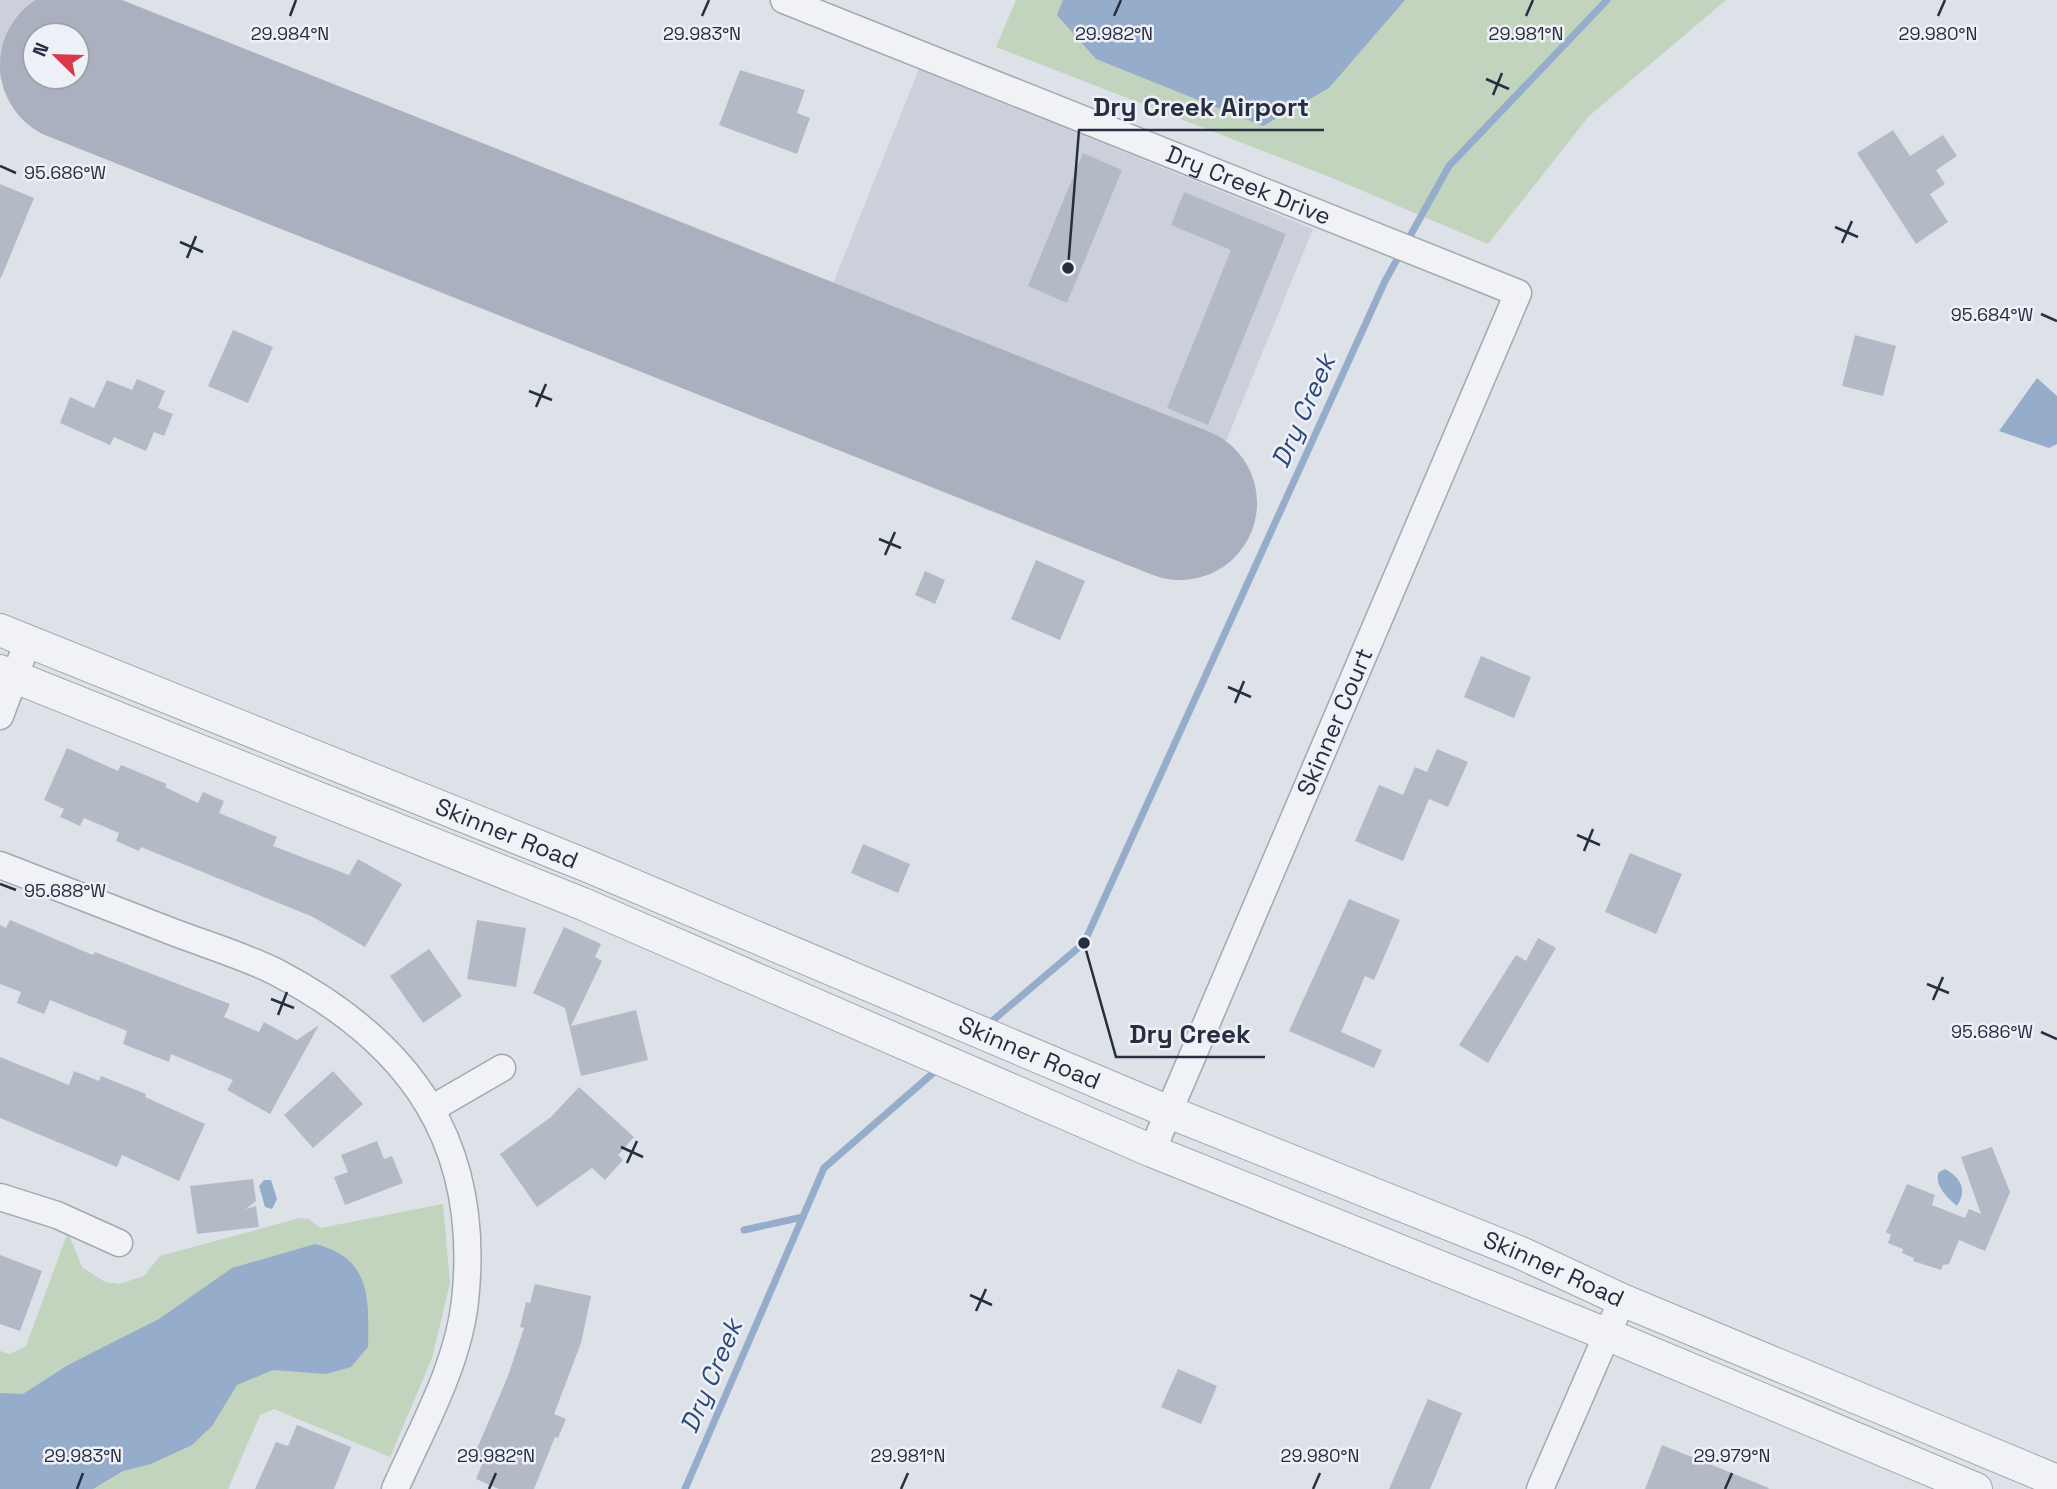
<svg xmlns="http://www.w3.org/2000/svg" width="2057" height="1489" font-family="'Space Grotesk',sans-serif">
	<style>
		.built { fill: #cbd0da; fill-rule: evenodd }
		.green { fill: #c2d3be }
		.water { fill: #96accb }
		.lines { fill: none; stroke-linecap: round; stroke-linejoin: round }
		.stream { stroke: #96accb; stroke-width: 7 }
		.runway { stroke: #aab0be; stroke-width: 154 }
		.building { fill: #b4bac5 }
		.minor-casing { stroke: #a2a8b2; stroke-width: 29 }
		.tertiary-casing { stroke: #a2a8b2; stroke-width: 34 }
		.minor { stroke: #f0f2f6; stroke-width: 26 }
		.tertiary { stroke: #f0f2f6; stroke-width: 32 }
		.ticks { fill: none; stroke: #262e40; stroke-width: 2.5 }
		.labels { text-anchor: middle; stroke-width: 5; stroke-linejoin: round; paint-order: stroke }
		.street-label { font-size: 24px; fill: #262e40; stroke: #edf0f6 }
		.water-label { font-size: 26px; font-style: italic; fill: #2d4977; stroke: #edf0f6 }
		.ticks-label { font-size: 18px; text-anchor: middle; fill: #262e40; stroke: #edf0f6; stroke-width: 5; stroke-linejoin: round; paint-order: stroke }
		.leader { fill: none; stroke: #262e40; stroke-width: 2.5 }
		.callout-dot { fill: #262e40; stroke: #edf0f6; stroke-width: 2.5 }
		.callout-label { font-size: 26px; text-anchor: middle; font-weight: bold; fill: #262e40; stroke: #edf0f6; stroke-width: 5; stroke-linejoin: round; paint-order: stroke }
	</style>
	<rect width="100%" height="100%" fill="#dde1e8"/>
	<path class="built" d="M0,0H46L824,306L919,69L1313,229L1181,551L0,79ZM35,35H77V77H35Z"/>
	<path class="green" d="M1016,0H1726L1589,116L1488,244L1330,177L996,47Z
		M443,1204L450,1283L432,1358L390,1457L274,1409L260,1415L228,1489H0V1351L10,1354L26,1346L68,1232L82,1267L105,1282L119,1284L144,1276L160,1256L300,1218L309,1219L320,1228Z"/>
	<path class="water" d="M1063,0H1405L1329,88L1263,126L1096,59L1057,15Z
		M2037,378L2057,396V444L2049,448L1999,431Z
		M1945,1169C1960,1177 1968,1189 1957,1206C1948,1198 1933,1185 1939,1172Z
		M264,1180H271L277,1199L272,1209L265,1207L259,1186Z
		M315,1244C371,1258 369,1297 368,1347L351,1367L326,1374L273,1370L237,1385L212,1426L192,1445L151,1464L123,1471L93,1489H0V1393L23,1394L68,1365L159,1319L232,1268Z"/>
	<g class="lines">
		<path class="stream" d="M985,1027L1084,943L1385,281L1449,166L1607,0
			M744,1230L803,1217
			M685,1489L824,1168L940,1067"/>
		<path class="runway" d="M77,65L1180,503"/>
	</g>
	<path class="building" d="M740,70L805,90L797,113L810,118L797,154L719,125Z
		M1893,130L1910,156L1943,135L1957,156L1936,170L1945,184L1930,194L1948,222L1916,244L1857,153Z
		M1083,153L1122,170L1067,303L1028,286Z
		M0,184L34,198L1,278H0Z
		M1184,192L1286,234L1208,425L1167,408L1231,250L1171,225Z
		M233,330L273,347L248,403L208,386Z
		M1855,335L1896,346L1883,396L1842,386Z
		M137,379L165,391L158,408L173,414L164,436L154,432L146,451L114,437L110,445L60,423L70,397L94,408L107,380L132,390Z
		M1036,560L1085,581L1060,640L1011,619Z
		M925,571L945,580L935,604L915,595Z
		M1481,656L1531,677L1514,718L1464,697Z
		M67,748L118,771L121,765L167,784L165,787L198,803L203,792L224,801L219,813L277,837L273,846L349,875L358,859L402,884L365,947L313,917L141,847L139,851L116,841L119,833L84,818L80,826L60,817L64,809L44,800Z
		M1437,749L1468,762L1448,807L1429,799L1403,861L1355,841L1379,785L1403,795L1415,767L1427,772Z
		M863,844L910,864L898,893L851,873Z
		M1630,853L1682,874L1656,934L1605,912Z
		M1349,899L1400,920L1374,980L1365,976L1341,1032L1382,1050L1374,1068L1289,1031Z
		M10,920L93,955L95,952L230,1004L224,1017L259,1032L264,1022L297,1040L319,1025L270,1114L227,1090L233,1080L171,1054L169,1062L123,1044L127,1031L50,1000L44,1014L17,1003L21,992L0,984V925L6,928Z
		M477,920L526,928L516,987L467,979Z
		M564,927L601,944L595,957L602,961L571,1026L636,1010L648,1060L581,1076L565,1008L533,993Z
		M1538,938L1556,948L1488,1063L1459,1045L1516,955L1526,961Z
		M429,949L462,996L423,1023L390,976Z
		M0,1057L69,1085L74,1071L99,1081L101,1076L146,1094L145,1097L205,1124L179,1181L122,1155L117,1167L0,1118Z
		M333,1071L363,1104L313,1148L284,1115Z
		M579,1087L634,1137L618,1155L623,1160L605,1180L592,1168L537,1207L500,1154L551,1117Z
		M377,1141L384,1159L392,1156L403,1183L345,1205L334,1177L348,1172L341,1155Z
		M1992,1147L2010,1192L1985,1251L1959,1240L1949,1264L1943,1265L1941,1270L1913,1261L1914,1258L1902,1253L1903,1249L1888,1243L1891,1235L1886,1232L1907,1184L1935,1195L1932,1205L1965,1218L1969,1209L1981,1214L1961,1157Z
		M253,1179L256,1201L246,1209L256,1206L259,1227L197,1234L190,1186Z
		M0,1255L42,1271L20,1331L0,1324Z
		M535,1284L591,1296L581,1343L554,1414L566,1419L558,1438L555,1437L534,1489H499L476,1479L483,1462L473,1458L508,1376L524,1328L520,1327L526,1302L530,1303Z
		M1178,1369L1217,1386L1201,1424L1161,1407Z
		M1428,1399L1462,1413L1430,1489H1389Z
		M297,1425L351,1447L334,1489H255L276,1442L288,1446Z
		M1662,1445L1769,1488L1768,1489H1645Z"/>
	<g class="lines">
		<g class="minor-casing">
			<g id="minor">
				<path id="s1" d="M784,0L1518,293L1152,1151"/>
				<path d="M0,716L28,641"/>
				<path d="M0,865C58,887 115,910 173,932C207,945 244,956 276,972C412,1043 482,1144 465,1301C458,1366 421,1430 395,1489"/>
				<path d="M433,1108L502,1068"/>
				<path d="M0,1197L57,1215L119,1243"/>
				<path d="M1540,1489L1622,1300"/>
			</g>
		</g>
		<g class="tertiary-casing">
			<g id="tertiary">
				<path id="s2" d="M0,630L590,867L1169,1112L1521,1253L1622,1300L2057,1481"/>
				<path d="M0,671L583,904L1152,1151L1606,1334L1976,1489"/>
			</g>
		</g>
		<use href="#minor" class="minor"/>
		<use href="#tertiary" class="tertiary"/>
	</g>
	<path class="ticks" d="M290,16L296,0M702,16L709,0M1114,16L1121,0M1526,16L1533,0M1938,16L1945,0M1486,79L1509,89M1493,95L1502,73M0,166L16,173M1835,227L1858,237M180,242L203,252M1842,243L1852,221M187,258L196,236M2041,314L2057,321M529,391L552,400M536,407L546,384M879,539L901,548M885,555L895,532M1228,687L1251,697M1235,703L1244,681M1577,835L1600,845M1584,851L1593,829M0,884L16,890M1927,984L1949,993M271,999L294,1008M1933,1000L1943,977M278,1015L287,992M2041,1032L2057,1039M621,1147L643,1157M627,1163L637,1141M970,1295L992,1305M976,1311L986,1289M77,1489L83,1473M489,1489L496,1473M901,1489L908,1473M1313,1489L1320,1473M1725,1489L1732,1473"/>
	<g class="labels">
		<g class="street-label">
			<text dy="8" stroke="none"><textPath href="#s1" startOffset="500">Dry Creek Drive</textPath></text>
			<text transform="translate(1335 722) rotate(-67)" y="8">Skinner Court</text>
			<text dy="8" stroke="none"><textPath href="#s2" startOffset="546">Skinner Road</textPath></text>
			<text dy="8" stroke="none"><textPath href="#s2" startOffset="1113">Skinner Road</textPath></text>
			<text dy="8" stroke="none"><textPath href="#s2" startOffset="1680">Skinner Road</textPath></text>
		</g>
		<g class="water-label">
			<text transform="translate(1303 411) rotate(-66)" y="9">Dry Creek</text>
			<text transform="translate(711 1376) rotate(-67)" y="9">Dry Creek</text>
		</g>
	</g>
	<g class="ticks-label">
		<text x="1938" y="40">29.980°N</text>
		<text x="290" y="40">29.984°N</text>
		<text x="702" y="40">29.983°N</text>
		<text x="1114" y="40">29.982°N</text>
		<text x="1526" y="40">29.981°N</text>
		<text x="65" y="179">95.686°W</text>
		<text x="1992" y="321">95.684°W</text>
		<text x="65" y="897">95.688°W</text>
		<text x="1992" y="1038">95.686°W</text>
		<text x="83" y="1462">29.983°N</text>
		<text x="496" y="1462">29.982°N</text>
		<text x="908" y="1462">29.981°N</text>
		<text x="1320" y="1462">29.980°N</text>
		<text x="1732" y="1462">29.979°N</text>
	</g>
	<path class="leader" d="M1068 268L1079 130H1324M1084 943L1116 1057H1265"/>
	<g class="callout-dot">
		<circle cx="1068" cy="268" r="7"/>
		<circle cx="1084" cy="943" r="7"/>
	</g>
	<g class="callout-label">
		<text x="1201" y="116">Dry Creek Airport</text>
		<text x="1190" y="1043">Dry Creek</text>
	</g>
	<g transform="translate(56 56) rotate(293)"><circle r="33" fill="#edf0f6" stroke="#9da2ad" stroke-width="2"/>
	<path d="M0-5L12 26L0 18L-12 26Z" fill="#d73946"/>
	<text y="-10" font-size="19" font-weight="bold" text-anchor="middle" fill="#262e40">N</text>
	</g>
</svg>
